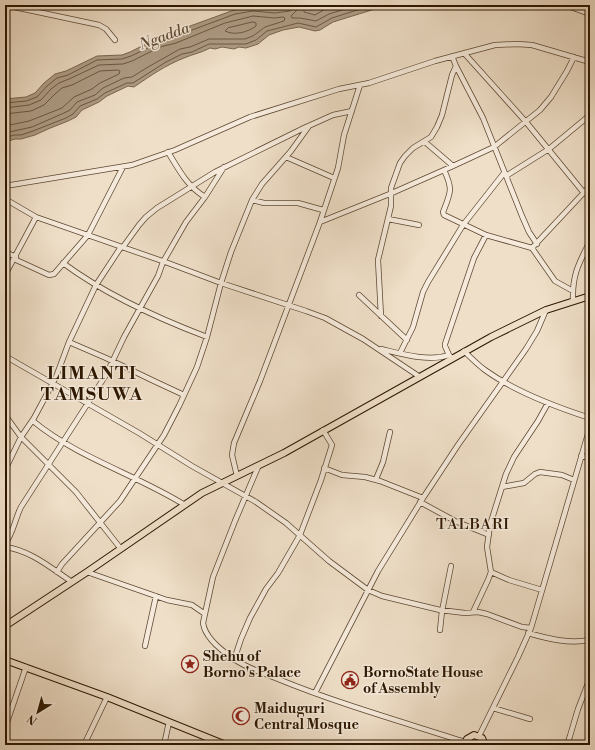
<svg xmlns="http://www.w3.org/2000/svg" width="595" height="750" font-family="'Libre Bodoni',serif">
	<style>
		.water { fill: #ad9b84; stroke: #79664f }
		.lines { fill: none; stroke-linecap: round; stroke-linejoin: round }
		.shore { stroke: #6c5842; stroke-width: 1 }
		.minor-casing { stroke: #5d4832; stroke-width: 6 }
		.major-casing { stroke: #2c1600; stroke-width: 8 }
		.minor { stroke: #f5eadb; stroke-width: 4.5 }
		.major { stroke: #efdfc8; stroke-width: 6 }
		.labels { text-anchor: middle; stroke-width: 3; stroke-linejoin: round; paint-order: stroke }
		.poi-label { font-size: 14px; font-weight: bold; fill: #2c1600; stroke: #f5eadb; text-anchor: start }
		.water-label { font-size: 15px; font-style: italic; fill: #604b35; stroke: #f5eadb }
		.neighbourhood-label { font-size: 15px; letter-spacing: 1px; fill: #2c1600; stroke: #f5eadb }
		.district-label { font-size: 18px; font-weight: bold; letter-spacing: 1px; fill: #2c1600; stroke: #f5eadb }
	</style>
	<rect width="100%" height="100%" fill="#efdfc8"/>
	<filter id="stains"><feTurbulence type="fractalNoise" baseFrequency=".005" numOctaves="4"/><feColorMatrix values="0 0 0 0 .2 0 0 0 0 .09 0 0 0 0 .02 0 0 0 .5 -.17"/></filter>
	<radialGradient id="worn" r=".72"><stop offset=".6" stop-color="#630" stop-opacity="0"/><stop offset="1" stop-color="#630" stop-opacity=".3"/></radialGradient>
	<path class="water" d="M302,5H388L333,22L320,30L315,31L299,27L283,30L269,35L258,44L246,48L239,47L234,49L222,47L215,49L210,48C201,53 193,54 184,58C166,65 150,76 134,87L128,86L107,96L99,102L82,110L76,117L68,121L48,129L35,135L21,139H15L5,142V99L26,97L35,93L44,83L55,74L66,71L97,56L122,55L130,52L156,39L173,34L182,29L234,10L252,7L274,9Z"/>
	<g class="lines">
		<path class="shore" d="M298,5L296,11L291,16L292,18H300L316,21L329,14L358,5
			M304,5V12L315,15L327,8L338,5
			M253,22L256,23V26C248,32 235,36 225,31L228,28Z
			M5,103L26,101L37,97L47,86L57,78L68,75L97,60L122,59L131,56L158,43L174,38L184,33L235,14L253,11L275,13L290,11L292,8L293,5
			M5,108L29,105L41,100L51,89L59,83L69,79L99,65L123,64L132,61L160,47L176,43L225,23L253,16L274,18L283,17L285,18L284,21L265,27L253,36L245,39H209L190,47L180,49L148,67L132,77L124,78L103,88L95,95L77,102L70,110L64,113L32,127L5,133
			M5,114L31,111L44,105L55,94L62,88L72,85L100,71L118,70L120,71L119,74L100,83L92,89L74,97L62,108L29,121L5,126
			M5,138L14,135H21L33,131L66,118L73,114L80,106L97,99L105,93L127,83H133L166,62L182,54L192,52L209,44H246L256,40L267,31L298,23L316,27L332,18L373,5"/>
		<g class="minor-casing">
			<path id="minor" d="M5,5L99,25L106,29L115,40
				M565,5L590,14
				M464,53L526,122L584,193
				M452,56L456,66L483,118L522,216L529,232L537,244
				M425,142L453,166
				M168,152C179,170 187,186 205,197
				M286,157L334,178
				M444,170C453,189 451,192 443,212L444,215L486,235L532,248L555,281L573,291
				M506,176L549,149L590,115
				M5,186L132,165L175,150L250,117L339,89L369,83L435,61L495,45L517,44L532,45L590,62
				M5,199L36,217L168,263L221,283L306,311L325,318L363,339L420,377
				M252,200L264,203H298L323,210
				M388,219L419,225
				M320,222L392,193L453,166L494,147L540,110L551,97L567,71L574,57
				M123,247L139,225L146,217L157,208L215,172L304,128L333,115L352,111
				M532,248L590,186
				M5,252L16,257
				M14,259L49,275L54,274L88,235L123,167
				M63,263C106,295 157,318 207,337
				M5,275L36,217
				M359,295L407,340
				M573,300C572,275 579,263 590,241
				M381,316L378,260L391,206V188L400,163L405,156L413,148L431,137L437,127L442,115L452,75L456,66
				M69,342L106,358L156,382L184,395
				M381,349C402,354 428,362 449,355L451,357
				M464,351C471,358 478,365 485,370C514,391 556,407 590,418
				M400,353L413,327L423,292L428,282L463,225L504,173
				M449,355L445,346V344L474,258L486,235
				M5,356L139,433L192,466L256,502L286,523L329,561L368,590L382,596L440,610L465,613L478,612L487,614L522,627L531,628
				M5,415L21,437L76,492L121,549
				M33,421C78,458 135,474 185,505
				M581,456L590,458
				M258,467L235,521L213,577L203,623C205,638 222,651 234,659C246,668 264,673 278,679C339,704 403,722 465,742
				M324,468L342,475L365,477L380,481L423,498
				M5,470L21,437L34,418L56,377L69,342L96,285L121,247
				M237,476L232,455L234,443L260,381L320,222L338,168L344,135L360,85
				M376,479L383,462L390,432
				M502,487L524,483L535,474L540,472L562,475L574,480
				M420,502L455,521L489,535
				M5,544C13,534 15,519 21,507L106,375L124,337L158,276L163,262L186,222L205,197L224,167
				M5,547C30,550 51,568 72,582
				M57,572L62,564L120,501L164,435L179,406L197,367L207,337L221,283L231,252L252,200L262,184L291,151L309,126
				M87,572L167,600L192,605L205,614
				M491,572L509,580L542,590
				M473,612L488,580L491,572L487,547L490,525L506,474L514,457L538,421L548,403
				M440,630L442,611L451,566
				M528,633C549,639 569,644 590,640
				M145,646L156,596
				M234,660L241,639L250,618L266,589L278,573L300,535L321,480L332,445L323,430
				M315,693L378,571L423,498L458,445L526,349L537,331L546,310
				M493,708L530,719
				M5,728L26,667
				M479,736L518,657L531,628L590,427
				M84,745L107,697
				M164,745L169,722
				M567,745L570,736L578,709L590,678"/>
		</g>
		<g class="major-casing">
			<path id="major" d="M5,626L87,572L202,493L284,453L491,337L546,310L590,296
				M5,660L107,697L226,745
				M465,745L467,739L474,735L482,738L485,745"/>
		</g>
		<use href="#minor" class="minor"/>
		<use href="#major" class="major"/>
	</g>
	<defs>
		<g id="sight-ring" transform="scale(0.9)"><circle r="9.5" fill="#f5eadb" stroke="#8f2418" stroke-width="1.5"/><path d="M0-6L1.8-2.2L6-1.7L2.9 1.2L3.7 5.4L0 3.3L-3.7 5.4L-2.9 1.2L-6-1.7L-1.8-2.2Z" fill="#8f2418"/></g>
		<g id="civic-ring" transform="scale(0.9)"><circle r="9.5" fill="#f5eadb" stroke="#8f2418" stroke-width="1.5"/><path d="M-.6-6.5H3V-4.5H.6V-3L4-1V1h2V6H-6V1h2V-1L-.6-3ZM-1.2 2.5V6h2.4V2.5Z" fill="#8f2418"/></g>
		<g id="mosque-ring" transform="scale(0.9)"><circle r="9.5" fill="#f5eadb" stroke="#8f2418" stroke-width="1.5"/><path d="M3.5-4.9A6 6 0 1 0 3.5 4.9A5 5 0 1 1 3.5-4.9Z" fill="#8f2418"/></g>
	</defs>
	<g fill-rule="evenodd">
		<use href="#sight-ring" x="190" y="664"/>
		<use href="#civic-ring" x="350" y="680"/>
		<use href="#mosque-ring" x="241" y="716"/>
	</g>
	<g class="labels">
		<g class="poi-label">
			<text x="203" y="661">Shehu of<tspan x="203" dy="16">Borno's Palace</tspan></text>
			<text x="363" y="677">BornoState House<tspan x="363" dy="16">of Assembly</tspan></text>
			<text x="254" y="713">Maiduguri<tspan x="254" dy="16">Central Mosque</tspan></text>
		</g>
		<g class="water-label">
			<text transform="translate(164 36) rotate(-20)" y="5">Ngadda</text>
		</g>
		<g class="neighbourhood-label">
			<text x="473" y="529">TALBARI</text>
		</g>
		<g class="district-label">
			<text x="92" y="379">LIMANTI<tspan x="92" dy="21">TAMSUWA</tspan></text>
		</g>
	</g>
	<rect width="595" height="750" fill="none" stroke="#efdfc8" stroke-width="20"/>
	<rect x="6" y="6" width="583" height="738" fill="none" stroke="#2c1600" stroke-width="2"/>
	<rect x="10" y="10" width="575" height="730" fill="none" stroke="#2c1600"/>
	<g transform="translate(38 712) rotate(217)" stroke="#f5eadb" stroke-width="3" paint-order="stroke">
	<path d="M0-3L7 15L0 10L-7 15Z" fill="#2c1600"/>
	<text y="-6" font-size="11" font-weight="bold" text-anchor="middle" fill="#2c1600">N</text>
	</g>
	<rect width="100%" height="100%" filter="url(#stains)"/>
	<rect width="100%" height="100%" fill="url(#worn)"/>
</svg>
